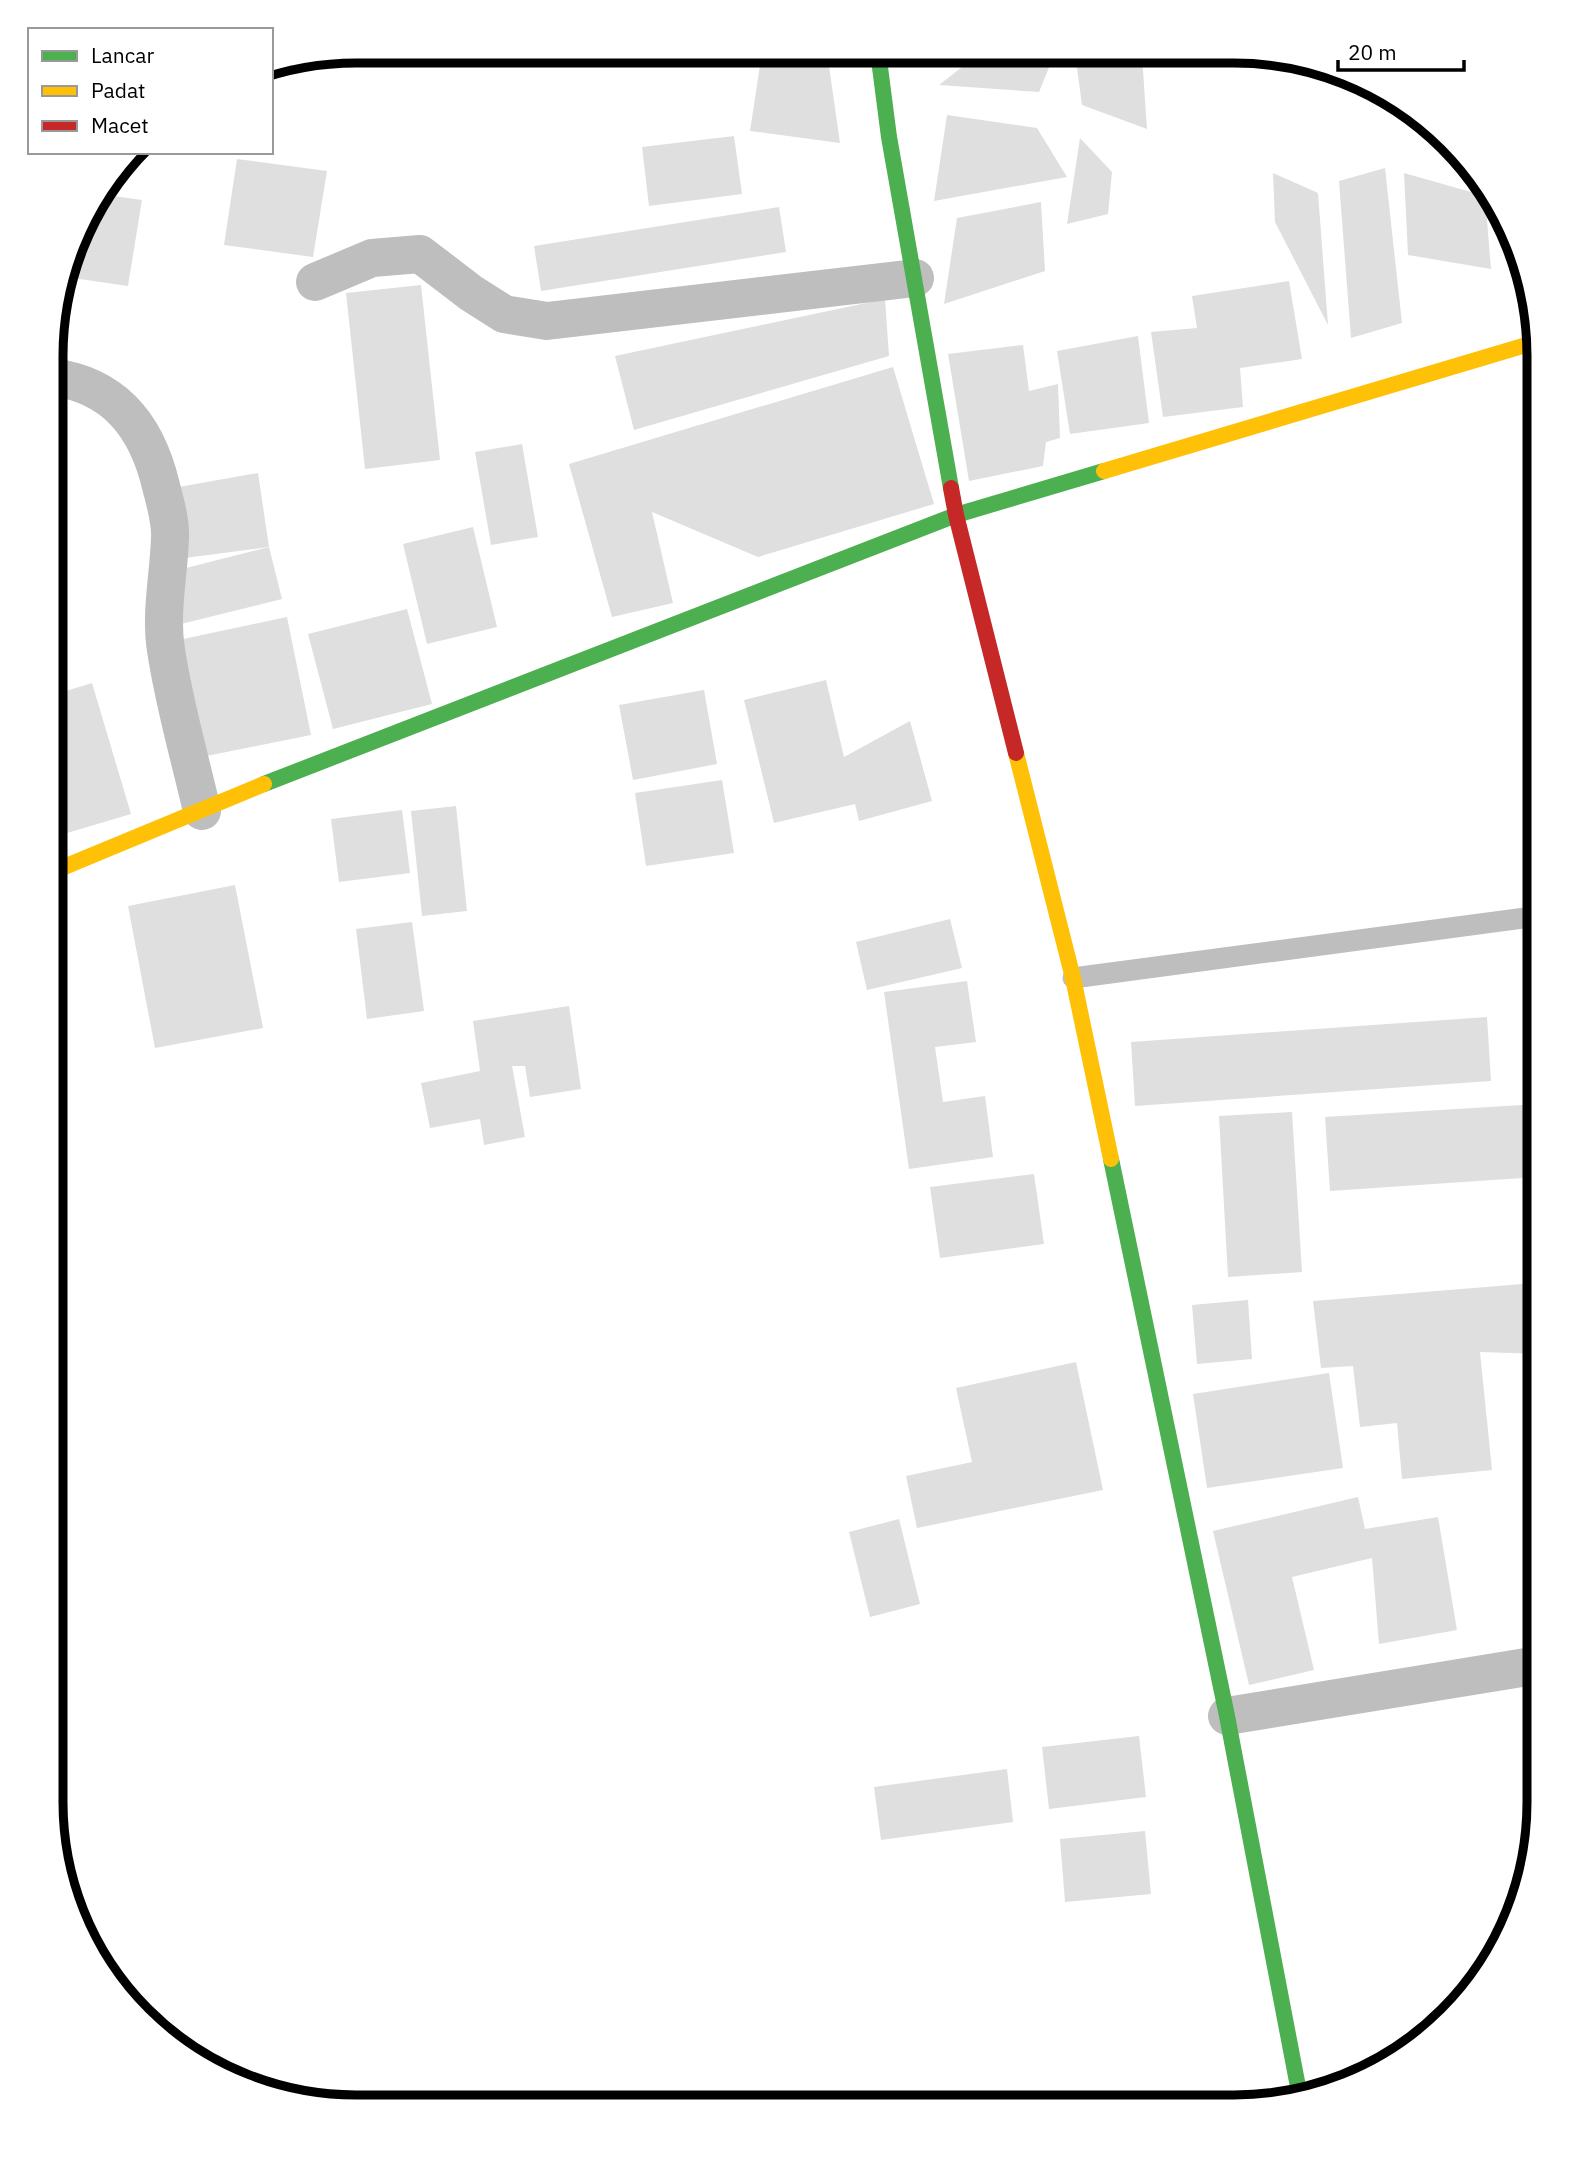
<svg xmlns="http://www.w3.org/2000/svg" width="1590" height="2158" font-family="'IBM Plex Sans',sans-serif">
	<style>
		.building { fill: #dfdfdf }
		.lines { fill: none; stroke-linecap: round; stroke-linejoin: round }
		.lane { stroke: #bebebe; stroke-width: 21 }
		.street { stroke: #bebebe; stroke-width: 38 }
		.fast { stroke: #4caf50; stroke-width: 16 }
		.slow { stroke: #ffc107; stroke-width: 16 }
		.jam { stroke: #c62828; stroke-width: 16 }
		.rim { fill: none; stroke: #000; stroke-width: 9 }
	</style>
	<rect width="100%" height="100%" fill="#fff"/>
	<path class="building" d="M762,52H827L840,143L750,131Z
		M980,53H1055L1039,92L939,85Z
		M1075,53H1135L1142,55L1147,129L1082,105Z
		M947,115L1037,128L1067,177L934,201Z
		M734,136L742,194L649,206L642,147Z
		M1080,138L1112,172L1108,214L1067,224Z
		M237,159L327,171L313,257L224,245Z
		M1385,168L1402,323L1351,338L1339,181Z
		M1273,173L1318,193L1328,325L1275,222Z
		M1404,173L1485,196L1491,269L1408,255Z
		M99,194L142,200L128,286L66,277L91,204Z
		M1041,202L1045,271L944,304L957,218Z
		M779,207L786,252L541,291L534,246Z
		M1502,212L1508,221L1516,258L1509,267Z
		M1289,281L1302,359L1240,368L1243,407L1163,417L1151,332L1197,328L1192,296Z
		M421,285L440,460L365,469L346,293Z
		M885,299L889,356L634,430L615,356Z
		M1138,336L1149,423L1070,434L1057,351Z
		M1023,345L1029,391L1058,384L1060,438L1046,442L1043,466L969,481L948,354Z
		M893,367L934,504L758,557L652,512L673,603L612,617L569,464Z
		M522,444L538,537L491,545L475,452Z
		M258,473L269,547L185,558L173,488Z
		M473,527L497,627L427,644L403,544Z
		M269,547L282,599L177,625L178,570Z
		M407,609L432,704L333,729L308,634Z
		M287,617L311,735L192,759L169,642Z
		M826,680L844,757L910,721L932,801L859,821L855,804L774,823L744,700Z
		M92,683L131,814L67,833L53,783V695Z
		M704,690L717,764L633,780L619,705Z
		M722,780L734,853L646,866L635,793Z
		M456,806L467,911L422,916L411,811Z
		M402,810L410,873L339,882L331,819Z
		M235,885L263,1028L155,1048L128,906Z
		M950,919L962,968L867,990L856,942Z
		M412,922L424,1011L367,1019L356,929Z
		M967,981L976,1042L935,1047L943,1102L985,1096L993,1157L909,1169L884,992Z
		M569,1006L581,1089L530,1097L525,1066H512L525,1137L484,1145L480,1119L430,1128L421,1083L480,1071L473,1021Z
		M1487,1017L1491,1081L1135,1106L1131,1042Z
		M1539,1104V1177L1330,1191L1325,1117Z
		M1292,1112L1302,1272L1228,1277L1219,1116Z
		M1034,1174L1044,1244L940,1258L930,1187Z
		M1535,1283L1539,1306V1354L1480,1352L1492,1470L1402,1479L1397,1423L1360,1427L1353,1366L1321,1368L1313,1301Z
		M1248,1300L1252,1359L1197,1364L1192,1305Z
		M1076,1362L1103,1490L917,1528L906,1476L972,1462L956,1388Z
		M1329,1373L1343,1468L1207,1488L1193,1394Z
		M1358,1497L1365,1529L1438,1517L1457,1630L1379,1644L1372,1558L1292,1577L1314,1670L1249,1685L1213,1531Z
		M899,1519L920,1604L870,1617L849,1532Z
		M1139,1736L1146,1797L1049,1809L1042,1747Z
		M1007,1769L1013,1822L881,1840L874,1787Z
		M1145,1831L1151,1894L1065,1902L1060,1839Z"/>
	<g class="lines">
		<path class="lane" d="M1073,978L1539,916"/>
		<path class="street" d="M315,282L372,258L420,254L471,293L504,314L547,321L915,278
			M53,377C116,386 147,427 161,486C165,502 171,521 170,538C169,574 160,613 166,650C174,704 190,758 202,811
			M1227,1716L1539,1665"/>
		<path class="fast" d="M878,52L889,137L951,488
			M264,784L956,515L1104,471
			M1111,1159L1227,1716L1299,2092"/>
		<path class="slow" d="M1104,471L1536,342
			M1016,753L1073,978L1111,1159
			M52,872L264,784"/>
		<path class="jam" d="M951,488L956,515L1016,753"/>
	</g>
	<path d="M0 0H1590V2158H0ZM356 63H1234A293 293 0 0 1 1527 356V1802A293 293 0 0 1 1234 2095H356A293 293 0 0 1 63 1802V356A293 293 0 0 1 356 63Z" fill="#fff" fill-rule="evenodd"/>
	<path class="rim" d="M356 63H1234A293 293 0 0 1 1527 356V1802A293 293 0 0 1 1234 2095H356A293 293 0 0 1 63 1802V356A293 293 0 0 1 356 63Z"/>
	<rect x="28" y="28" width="245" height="126" fill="#ffffff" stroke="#999999" stroke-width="2"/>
	<rect x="42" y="51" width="35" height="10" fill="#4caf50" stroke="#999999" stroke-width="2"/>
	<text x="91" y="63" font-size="21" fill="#000000">Lancar</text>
	<rect x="42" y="86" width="35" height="10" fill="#ffc107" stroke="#999999" stroke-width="2"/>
	<text x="91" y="98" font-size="21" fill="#000000">Padat</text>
	<rect x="42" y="121" width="35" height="10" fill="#c62828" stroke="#999999" stroke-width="2"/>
	<text x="91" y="133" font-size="21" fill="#000000">Macet</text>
	<path d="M1338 60v10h126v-10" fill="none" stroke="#000000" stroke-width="3.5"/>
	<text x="1348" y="60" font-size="21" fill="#000000" stroke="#ffffff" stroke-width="5" paint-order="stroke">20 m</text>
</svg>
